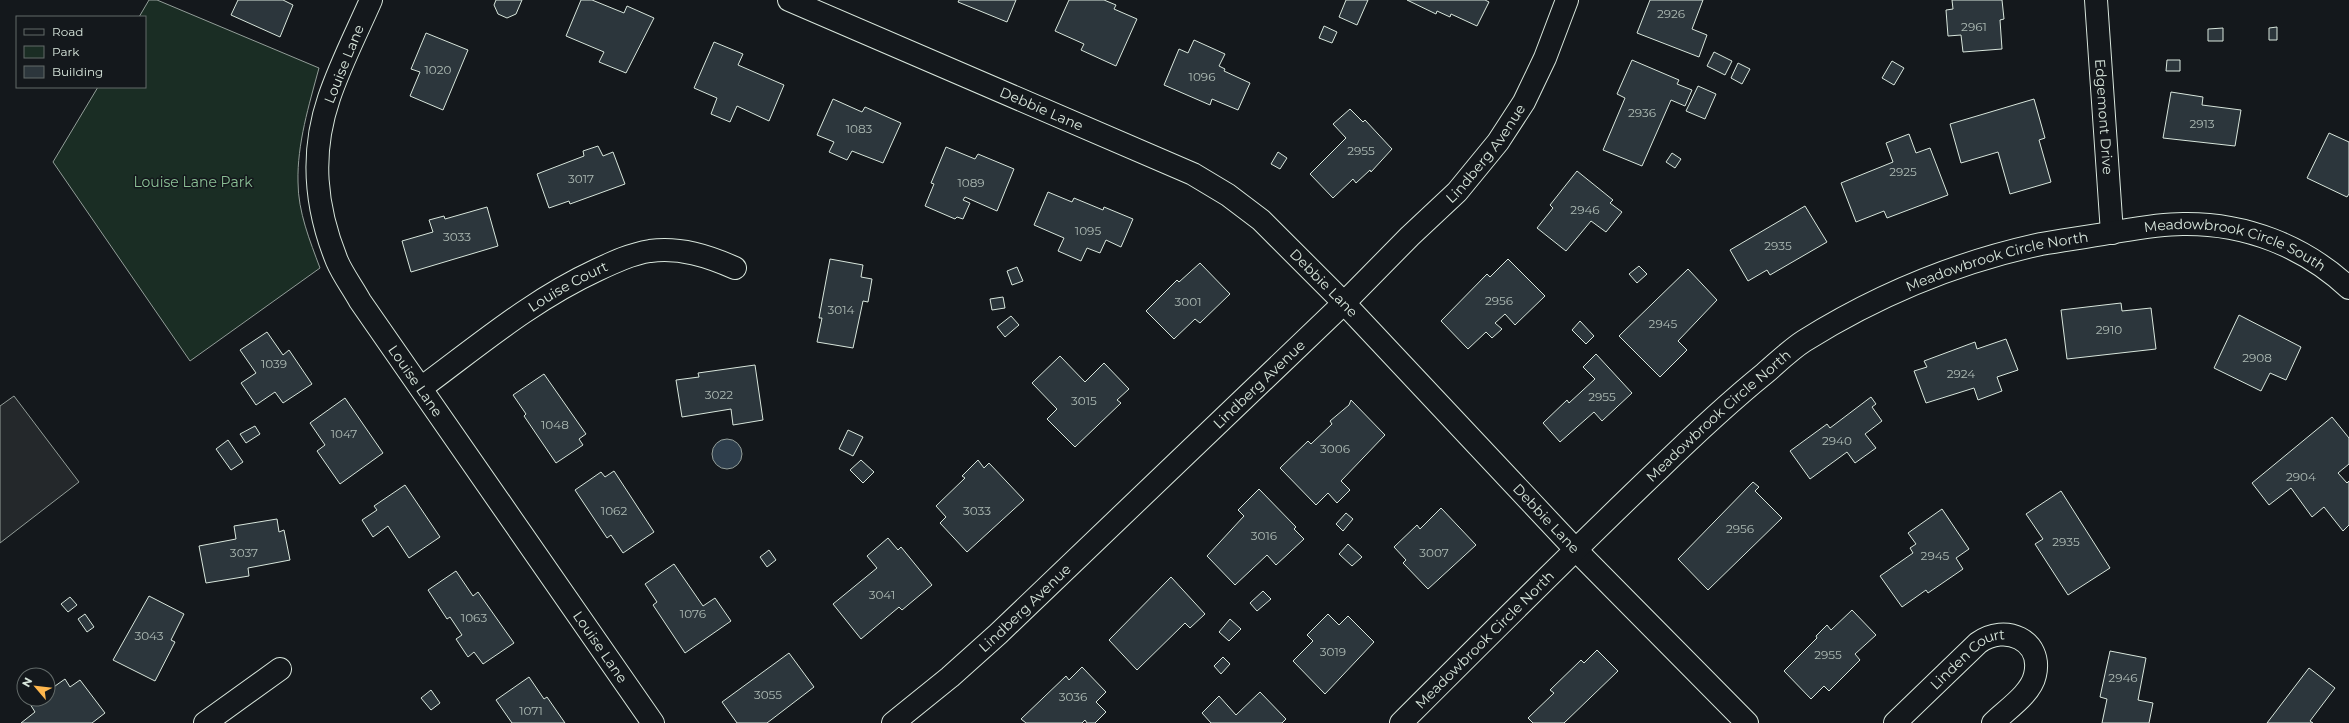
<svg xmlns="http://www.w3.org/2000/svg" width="2349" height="723" font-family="Montserrat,sans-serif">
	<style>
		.green { fill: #1a2d24; stroke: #939e99 }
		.parking { fill: #24282b; stroke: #939e99 }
		.water { fill: #2f3f4d; stroke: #939e99 }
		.building { fill: #2c363c; stroke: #d8e6dc }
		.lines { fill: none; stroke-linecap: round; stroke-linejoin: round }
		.minor-casing { stroke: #d8e6dc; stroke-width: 24 }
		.tertiary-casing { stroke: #d8e6dc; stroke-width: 24 }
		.minor { stroke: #14181c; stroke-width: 22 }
		.tertiary { stroke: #14181c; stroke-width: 22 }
		.labels { text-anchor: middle; stroke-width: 3; stroke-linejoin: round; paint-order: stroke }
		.number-label { font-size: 12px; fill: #adbab4 }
		.street-label { font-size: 14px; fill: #d8e6dc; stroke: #14181c }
		.park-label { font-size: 14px; fill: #8ac095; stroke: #14181c }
	</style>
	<rect width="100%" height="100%" fill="#14181c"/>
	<path class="green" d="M149,0H157L319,68C309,105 297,144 298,182C298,212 310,241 320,268L190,361L53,162L98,87H145V17H139Z"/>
	<path class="parking" d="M14,396L79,482L0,543V406Z"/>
	<path class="water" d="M712 454a15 15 0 1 1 30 0a15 15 0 1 1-30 0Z"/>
	<path class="building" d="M238,0H283L293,5L280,37L231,15Z
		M496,0H522L516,14L507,18L498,14L494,5Z
		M581,0H592L624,13L627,6L654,18L626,73L599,62L604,52L566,36Z
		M959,0H1016L1007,22L958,2Z
		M1069,0H1104L1116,5L1114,9L1137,19L1116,66L1081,50L1084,44L1055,31Z
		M1346,0H1368L1357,25L1339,17Z
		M1407,0H1485L1489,2L1477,26L1451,14L1450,17L1437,11L1436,14Z
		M1650,0H1703L1692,29L1707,35L1699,57L1637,33Z
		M1952,0H2002L2004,19L2000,20L2002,49L1963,52L1961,35L1948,36L1946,10L1953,9Z
		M1324,26L1337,32L1332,43L1319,38Z
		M2277,27V40H2269V28Z
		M2223,28V41H2208V29Z
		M426,33L468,50L443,110L410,96L420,72L411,69Z
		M1194,40L1225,54L1219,66L1225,69L1224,71L1250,83L1238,110L1212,99L1210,105L1164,85L1179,49L1188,53Z
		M714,42L743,54L738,65L784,85L769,121L737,106L730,122L711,114L717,98L694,88Z
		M1714,52L1732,61L1725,75L1707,66Z
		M1632,60L1679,80L1677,84L1692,90L1685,106L1671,100L1642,166L1603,150L1625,98L1617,94Z
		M2167,60H2180V71H2166Z
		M1892,61L1904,68L1894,85L1882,78Z
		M1738,63L1750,69L1742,84L1731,78Z
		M1698,86L1716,94L1705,119L1686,111Z
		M2171,92L2203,97L2202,105L2241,110L2235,146L2163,138Z
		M833,99L862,112L865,107L901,123L883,163L852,151L847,160L829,152L834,142L817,135Z
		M2034,99L2045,138L2039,140L2051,182L2010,194L1998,152L1961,163L1950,124Z
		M1350,109L1363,122L1365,120L1392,149L1371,172L1370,170L1356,183L1353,179L1333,198L1310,174L1346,138L1333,124Z
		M2329,133L2349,142V194L2347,197L2307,178Z
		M1909,134L1916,153L1930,148L1948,195L1887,218L1884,211L1856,222L1841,183L1893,162L1886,143Z
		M598,146L603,156L613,152L625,184L570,204L569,201L549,208L537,174L584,156L583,151Z
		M946,147L975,159L978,154L1014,169L997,211L965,197L963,200L970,203L963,219L957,217L955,219L925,206L934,184L931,183Z
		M1278,152L1287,158L1280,169L1271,164Z
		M1672,153L1681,159L1675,168L1666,162Z
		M1577,171L1613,200L1610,203L1622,212L1606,232L1591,221L1566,251L1537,228L1553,208L1550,205Z
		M1048,192L1072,202L1074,198L1103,210L1104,207L1133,219L1121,247L1106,240L1100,253L1087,248L1081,261L1058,251L1064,238L1034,225Z
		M1805,206L1827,242L1770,275L1767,270L1748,281L1730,250Z
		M487,207L498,246L411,272L402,241L433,232L429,220L444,216L445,219Z
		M830,259L863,265L861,277L872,279L868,302L863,301L853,348L817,342L822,318H819Z
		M1508,259L1545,296L1515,325L1505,314L1495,323L1502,329L1492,338L1486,332L1468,349L1441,321L1487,274L1490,277Z
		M1200,263L1230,294L1200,323L1195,319L1174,339L1146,311L1177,280L1179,282Z
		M1639,266L1647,274L1637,283L1629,274Z
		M1017,267L1023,281L1012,285L1007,271Z
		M1688,269L1717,300L1678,341L1687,350L1660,377L1619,336Z
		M1003,297L1005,308L992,310L990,299Z
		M2121,303L2122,311L2151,308L2156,349L2067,359L2061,310Z
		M2239,315L2301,347L2286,380L2270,373L2261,391L2214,368Z
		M1011,316L1019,325L1005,337L997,327Z
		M1580,321L1594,336L1586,344L1572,330Z
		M267,332L283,355L289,350L312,384L283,403L275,392L256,405L241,383L256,373L240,350Z
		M2006,339L2018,370L1997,377L2002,391L1978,400L1974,388L1926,403L1914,371L1927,367L1924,361L1975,342L1977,349Z
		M1596,354L1632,393L1602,421L1594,412L1560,442L1543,423L1567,400L1569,403L1595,379L1583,367Z
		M1060,356L1085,382L1104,363L1129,389L1117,400L1121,403L1075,447L1047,419L1057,409L1032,383Z
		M755,365L763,420L733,425L731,409L682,417L676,380L699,377L698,373Z
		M544,374L586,434L579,439L583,445L556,463L524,416L526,414L513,395Z
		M1871,397L1876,404L1872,407L1882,421L1865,434L1876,448L1855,463L1847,452L1810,479L1790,451L1827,424L1830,428Z
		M345,398L383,453L340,484L317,451L325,445L310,423Z
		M1351,400L1385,435L1341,481L1350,490L1337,503L1328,493L1316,505L1280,468L1308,441L1311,444L1332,424L1330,421L1349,405Z
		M2332,417L2349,438V464L2338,473L2347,483L2349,481V525L2343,531L2324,507L2312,517L2291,488L2269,505L2252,483Z
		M255,426L260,434L246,443L240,434Z
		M848,430L863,437L853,456L839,449Z
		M228,440L243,462L231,470L216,449Z
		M861,460L874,472L863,483L850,470Z
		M978,460L984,468L989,463L1024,500L967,552L940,523L946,517L936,506L965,478L962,476Z
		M614,471L654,532L623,553L611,535L607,538L575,490L601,472L605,477Z
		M1753,482L1759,487L1755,491L1782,518L1708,590L1678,559Z
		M405,485L440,537L409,558L388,526L373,537L362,520L377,510L374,506Z
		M1259,489L1296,527L1294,529L1304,539L1276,565L1267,555L1235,585L1207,556L1244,516L1238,510Z
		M2061,491L2110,568L2068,595L2035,544L2043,539L2026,514Z
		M1441,508L1476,545L1428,589L1403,563L1406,560L1394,547L1417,525L1420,529Z
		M1942,509L1969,549L1956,558L1963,569L1928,593L1926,590L1902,607L1880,576L1913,553L1910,548L1916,544L1908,533Z
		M1346,513L1353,519L1343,531L1336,524Z
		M277,519L279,532L284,530L290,560L248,568L249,576L206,583L199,546L236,539L234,526Z
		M888,538L898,550L901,547L932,585L902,610L899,607L861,639L833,604L877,568L867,556Z
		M1348,544L1362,557L1352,566L1339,554Z
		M769,550L776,560L767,567L760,557Z
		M674,564L703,606L715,598L731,621L685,653L653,605L657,602L645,584Z
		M456,571L473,596L478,592L514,643L483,664L474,652L468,657L456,639L462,635L450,617L447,619L428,590Z
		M1171,577L1205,614L1190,628L1185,623L1137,670L1109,640Z
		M1263,591L1271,599L1257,611L1250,603Z
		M149,596L184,614L171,640L175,642L155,681L113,660Z
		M70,597L77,605L68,612L61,604Z
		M1852,610L1876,635L1855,654L1860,660L1829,691L1824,686L1811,699L1784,671L1817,638L1816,636L1827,625L1831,630Z
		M85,614L94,627L87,632L78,619Z
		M1328,614L1339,625L1348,616L1374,642L1325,694L1293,661L1313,641L1307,635Z
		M1230,619L1241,629L1229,641L1219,632Z
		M1597,650L1618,671L1564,723H1533L1528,718L1554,693L1550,690L1581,660L1584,663Z
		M2110,651L2146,658L2138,700L2153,703L2149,723H2102L2107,699L2100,697Z
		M789,653L814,687L767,723H737L722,702Z
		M1223,657L1230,664L1221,674L1214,666Z
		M1082,667L1106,692L1096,702L1106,712L1095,723H1087L1085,720L1082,723H1026L1021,719L1066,676L1069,680Z
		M2309,668L2335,688L2310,721L2313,723H2267Z
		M529,677L544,699L547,697L565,723H512L496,700Z
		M65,679L70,687L80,680L105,713L92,723H21L35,712L30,704L37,699H48V691Z
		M431,690L440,703L431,710L421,698Z
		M1260,692L1286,719L1282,723H1211L1202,713L1219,696L1236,715Z"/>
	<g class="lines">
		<g class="minor-casing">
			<g id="minor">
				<path id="s1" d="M371,0C357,32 340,65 329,98C310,154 315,207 337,261C343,275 353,288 360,301L653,723"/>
				<path id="s2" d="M789,0L1193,174L1228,195L1261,220L1344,303L1575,549L1747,723"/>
				<path id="s3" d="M2096,0L2112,233"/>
				<path id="s4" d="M421,388C478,346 532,300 597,270C614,262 631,254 650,251C680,247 708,256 735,268"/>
				<path d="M205,723L280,669"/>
				<path id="s5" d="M1401,723C1486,638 1571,553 1658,470C1692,437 1727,404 1764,374C1777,363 1790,350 1804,341C1876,296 1958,262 2041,244C2064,240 2087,237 2109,233C2133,229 2158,224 2183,224C2245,223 2304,246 2349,288"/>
				<path id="s6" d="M1895,723L1978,643C2005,623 2043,640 2035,675C2031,694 2006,710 1993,723"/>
			</g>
		</g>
		<g class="tertiary-casing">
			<g id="tertiary">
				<path id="s7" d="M893,723L950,677L998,634L1344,303L1410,236L1457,192L1498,142L1524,102L1545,58L1567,0"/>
			</g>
		</g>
		<use href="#minor" class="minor"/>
		<use href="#tertiary" class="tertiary"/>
	</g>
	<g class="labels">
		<g class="number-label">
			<text x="1671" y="18">2926</text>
			<text x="1974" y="31">2961</text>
			<text x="438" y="74">1020</text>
			<text x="1202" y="81">1096</text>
			<text x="1642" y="117">2936</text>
			<text x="2202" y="128">2913</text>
			<text x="859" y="133">1083</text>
			<text x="1361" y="155">2955</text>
			<text x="1903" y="176">2925</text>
			<text x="581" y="183">3017</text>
			<text x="971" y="187">1089</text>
			<text x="1585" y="214">2946</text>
			<text x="1088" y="235">1095</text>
			<text x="457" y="241">3033</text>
			<text x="1778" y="250">2935</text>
			<text x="1499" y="305">2956</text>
			<text x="1188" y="306">3001</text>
			<text x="841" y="314">3014</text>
			<text x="1663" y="328">2945</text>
			<text x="2109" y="334">2910</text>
			<text x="2257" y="362">2908</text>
			<text x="274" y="368">1039</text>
			<text x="1961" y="378">2924</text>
			<text x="719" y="399">3022</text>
			<text x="1602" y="401">2955</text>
			<text x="1084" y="405">3015</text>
			<text x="555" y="429">1048</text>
			<text x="344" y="438">1047</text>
			<text x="1837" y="445">2940</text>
			<text x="1335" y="453">3006</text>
			<text x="2301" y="481">2904</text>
			<text x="614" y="515">1062</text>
			<text x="977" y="515">3033</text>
			<text x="1740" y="533">2956</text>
			<text x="1264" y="540">3016</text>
			<text x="2066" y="546">2935</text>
			<text x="244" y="557">3037</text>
			<text x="1434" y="557">3007</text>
			<text x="1935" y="560">2945</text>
			<text x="882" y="599">3041</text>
			<text x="693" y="618">1076</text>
			<text x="474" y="622">1063</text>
			<text x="149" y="640">3043</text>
			<text x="1333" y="656">3019</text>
			<text x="1828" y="659">2955</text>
			<text x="2123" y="682">2946</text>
			<text x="768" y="699">3055</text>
			<text x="1073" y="701">3036</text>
			<text x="531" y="715">1071</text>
		</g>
		<g class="street-label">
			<text transform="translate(344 64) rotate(-68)" y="5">Louise Lane</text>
			<text dy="5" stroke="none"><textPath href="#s2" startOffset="275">Debbie Lane</textPath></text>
			<text dy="5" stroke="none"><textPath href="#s3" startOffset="117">Edgemont Drive</textPath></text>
			<text dy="5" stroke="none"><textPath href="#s7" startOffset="823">Lindberg Avenue</textPath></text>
			<text dy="5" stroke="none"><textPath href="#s5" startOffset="1012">Meadowbrook Circle South</textPath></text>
			<text dy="5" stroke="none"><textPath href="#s5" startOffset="766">Meadowbrook Circle North</textPath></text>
			<text dy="5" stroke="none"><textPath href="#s2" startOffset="611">Debbie Lane</textPath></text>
			<text dy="5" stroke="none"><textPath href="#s4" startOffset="179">Louise Court</textPath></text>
			<text dy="5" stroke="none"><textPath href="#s1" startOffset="417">Louise Lane</textPath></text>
			<text dy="5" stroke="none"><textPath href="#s7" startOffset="499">Lindberg Avenue</textPath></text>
			<text dy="5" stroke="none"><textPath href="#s5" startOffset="442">Meadowbrook Circle North</textPath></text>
			<text dy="5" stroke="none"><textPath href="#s2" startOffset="935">Debbie Lane</textPath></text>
			<text dy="5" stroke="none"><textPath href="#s7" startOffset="175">Lindberg Avenue</textPath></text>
			<text dy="5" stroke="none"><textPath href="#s5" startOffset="118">Meadowbrook Circle North</textPath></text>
			<text dy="5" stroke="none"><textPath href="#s1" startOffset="741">Louise Lane</textPath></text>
			<text dy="5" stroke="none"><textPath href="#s6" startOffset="98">Linden Court</textPath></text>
		</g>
		<g class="park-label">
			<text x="193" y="187">Louise Lane Park</text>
		</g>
	</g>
	<rect x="16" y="16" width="130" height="72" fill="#14181c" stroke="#626a69"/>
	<rect x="24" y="29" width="20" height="6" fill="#14181c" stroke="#626a69"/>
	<text x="52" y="36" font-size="12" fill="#d8e6dc">Road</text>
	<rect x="24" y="46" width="20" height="12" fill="#1a2d24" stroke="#626a69"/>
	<text x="52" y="56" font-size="12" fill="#d8e6dc">Park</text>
	<rect x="24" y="66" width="20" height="12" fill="#2c363c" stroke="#626a69"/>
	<text x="52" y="76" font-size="12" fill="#d8e6dc">Building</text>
	<g transform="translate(36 687) rotate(298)"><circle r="19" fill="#14181c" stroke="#626a69"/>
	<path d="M0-3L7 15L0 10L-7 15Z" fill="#ffb74d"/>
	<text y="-6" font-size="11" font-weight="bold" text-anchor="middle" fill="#d8e6dc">N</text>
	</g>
</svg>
